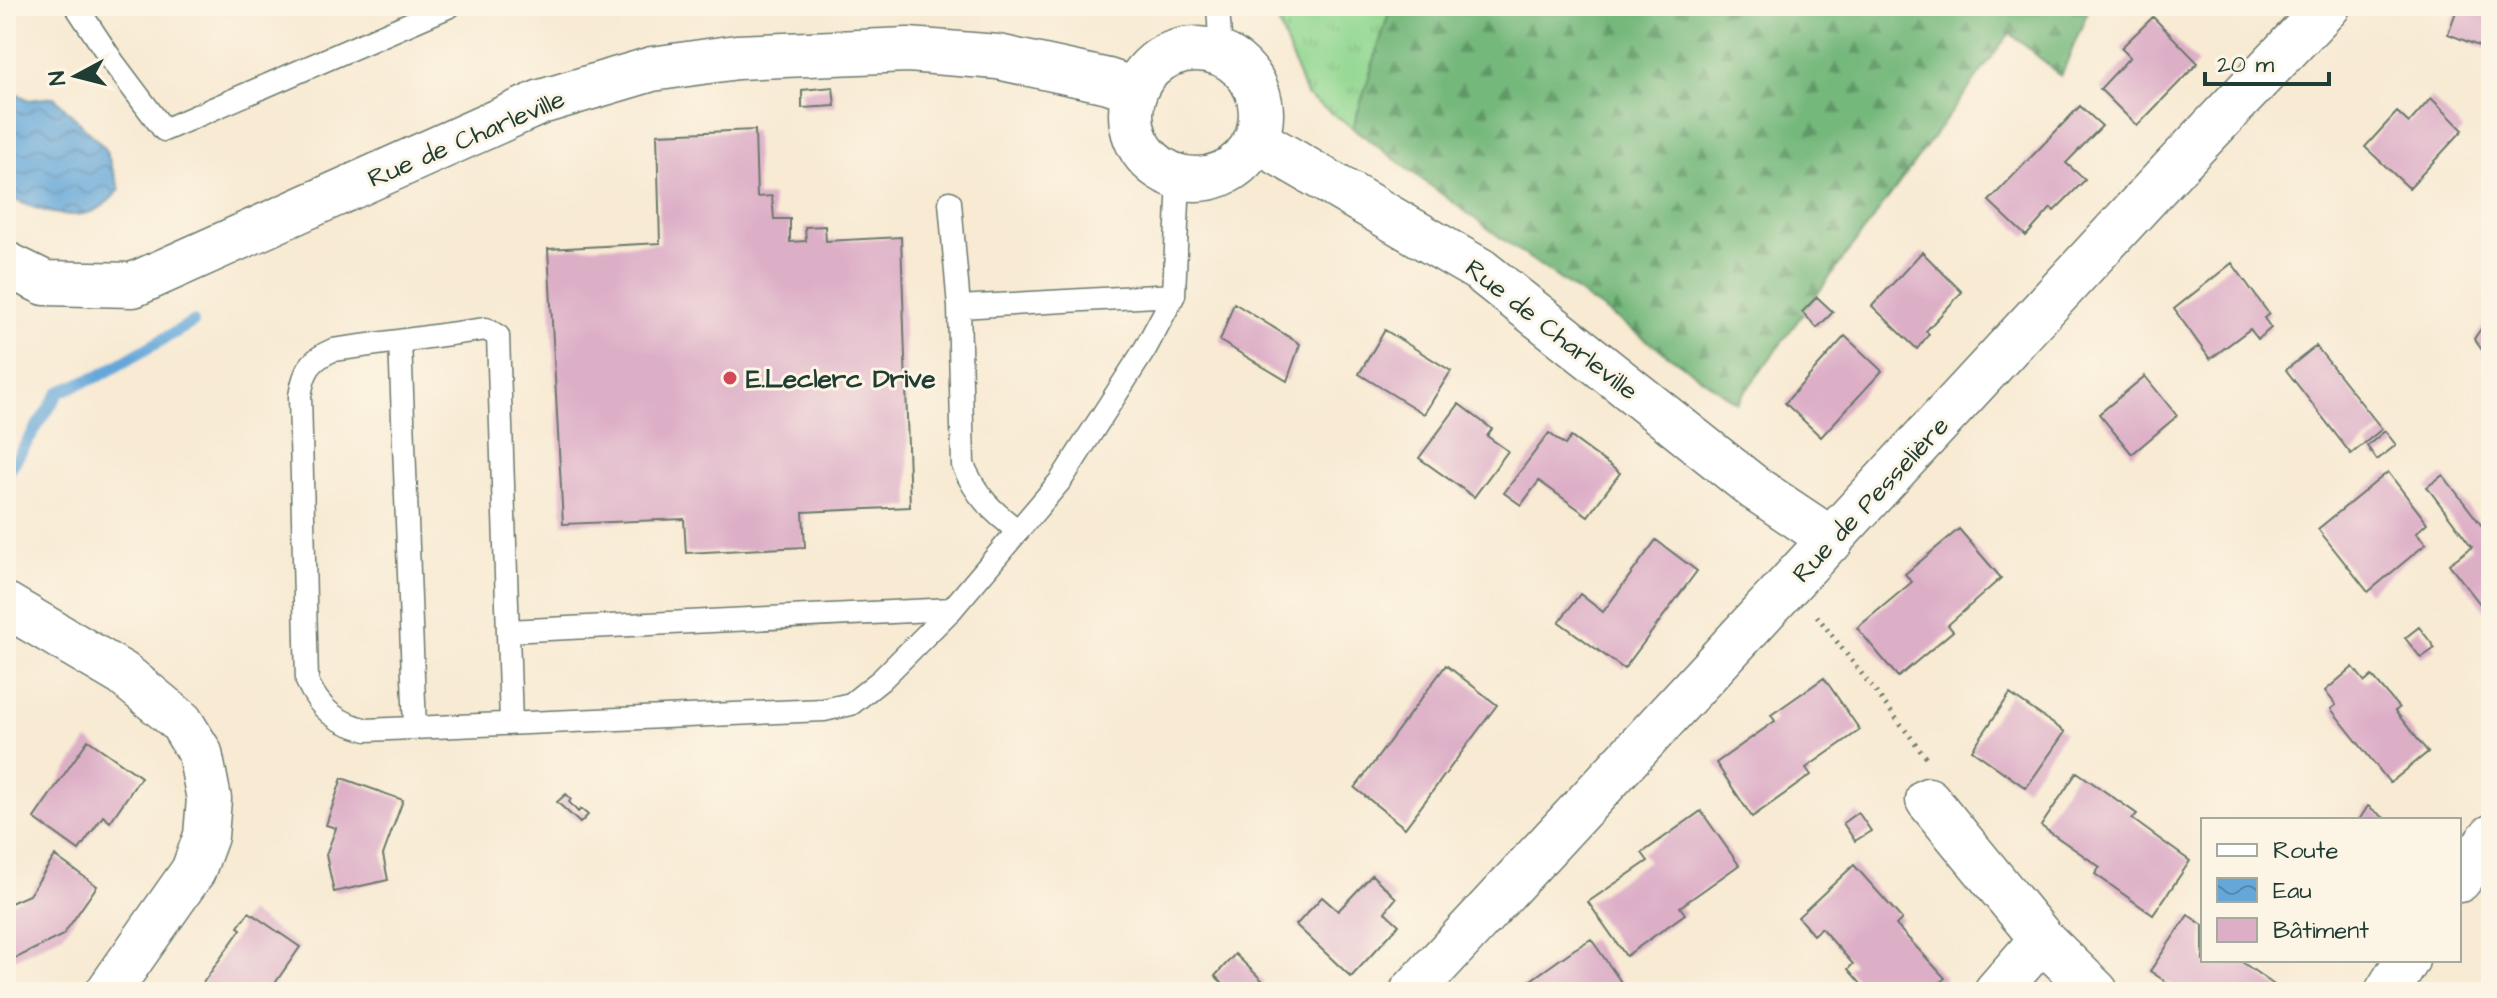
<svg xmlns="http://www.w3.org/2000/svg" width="2497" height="998" font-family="'Architects Daughter',sans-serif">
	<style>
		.grass { fill: url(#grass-tufts); stroke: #588a62; stroke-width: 2 }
		.forest { fill: url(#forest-firs); stroke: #4a7a58; stroke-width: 2 }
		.water { fill: url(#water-waves); stroke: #427286; stroke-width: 2 }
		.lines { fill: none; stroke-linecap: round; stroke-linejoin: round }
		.stream { stroke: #65a7d9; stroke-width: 12 }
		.building { fill: #ddafc7 }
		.service-casing { stroke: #6b7a6c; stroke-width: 25 }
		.minor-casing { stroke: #6b7a6c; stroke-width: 47 }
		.tertiary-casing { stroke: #6b7a6c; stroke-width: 47 }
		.path { stroke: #6b7a6c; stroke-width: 5; stroke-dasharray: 2 6; stroke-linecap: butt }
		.service { stroke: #fff; stroke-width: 22 }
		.minor { stroke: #fff; stroke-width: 44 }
		.tertiary { stroke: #fff; stroke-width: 44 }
		.poi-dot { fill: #d1495b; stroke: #fcf5e5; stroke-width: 3 }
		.labels { text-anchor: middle; stroke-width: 6; stroke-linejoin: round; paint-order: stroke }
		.street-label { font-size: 26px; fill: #1f3d34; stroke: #fcf5e5 }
		.poi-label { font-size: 26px; font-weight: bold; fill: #1f3d34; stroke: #fcf5e5; text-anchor: start }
	</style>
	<defs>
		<pattern id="grass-tufts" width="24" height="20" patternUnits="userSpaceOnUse" patternTransform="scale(2)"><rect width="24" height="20" fill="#91d791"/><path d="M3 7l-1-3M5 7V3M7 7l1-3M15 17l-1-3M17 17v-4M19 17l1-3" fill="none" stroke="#7db97e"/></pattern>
		<pattern id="forest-firs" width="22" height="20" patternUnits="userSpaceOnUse" patternTransform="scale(2)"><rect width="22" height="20" fill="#74b87b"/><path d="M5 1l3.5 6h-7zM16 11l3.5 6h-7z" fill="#5f9766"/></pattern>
		<pattern id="water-waves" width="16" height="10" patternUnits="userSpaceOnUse" patternTransform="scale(2)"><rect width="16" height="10" fill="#65a7d9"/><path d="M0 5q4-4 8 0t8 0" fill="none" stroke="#5389b1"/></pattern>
	</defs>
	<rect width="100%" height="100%" fill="#fcf5e5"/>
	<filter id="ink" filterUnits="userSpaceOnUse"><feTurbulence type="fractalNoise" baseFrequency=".0125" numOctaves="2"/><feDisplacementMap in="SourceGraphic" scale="16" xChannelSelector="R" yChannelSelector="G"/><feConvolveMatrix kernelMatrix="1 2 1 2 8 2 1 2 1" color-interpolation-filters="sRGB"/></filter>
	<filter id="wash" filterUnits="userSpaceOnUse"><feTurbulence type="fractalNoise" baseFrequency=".006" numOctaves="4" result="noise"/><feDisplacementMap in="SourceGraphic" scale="32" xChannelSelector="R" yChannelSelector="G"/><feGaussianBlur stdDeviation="1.8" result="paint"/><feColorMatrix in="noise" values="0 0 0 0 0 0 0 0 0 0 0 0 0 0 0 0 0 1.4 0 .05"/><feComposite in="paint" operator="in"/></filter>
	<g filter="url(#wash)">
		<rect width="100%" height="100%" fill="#f8ead3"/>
		<path class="grass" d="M1272,6H1391L1353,128L1306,95Z"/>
		<path class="forest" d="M1391,6H2090L2061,76L2010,33L1737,403L1509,244L1353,128Z"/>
		<path class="water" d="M12,91L29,100L54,97L105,148L120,190C112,197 103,208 94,211C64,222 33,208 6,196V92Z"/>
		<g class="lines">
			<path class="stream" d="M6,475L59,392L101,375L193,322"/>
		</g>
		<g id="blocks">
			<path class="building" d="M2458,6H2491V51L2448,34Z
				M2153,17L2198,63L2137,126L2100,89L2130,57L2121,48Z
				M833,87L835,106L802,108V90Z
				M2431,98L2463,130L2409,188L2365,147L2397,112L2409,123Z
				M2080,106L2102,126L2066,163L2085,180L2054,211L2051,208L2026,236L1989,201Z
				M755,130L757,197L772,196L774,219H790V242L806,241L805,227L825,226L826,241L901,237L910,507L803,512L805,547L686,553L684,519L563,524L548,249L660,243L657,134Z
				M1922,252L1962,292L1926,331L1929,334L1917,349L1872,306Z
				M2232,263L2269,314L2264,318L2271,328L2258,339L2250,329L2210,359L2174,309Z
				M1817,297L1833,312L1817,328L1802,312Z
				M1234,303L1300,344L1287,381L1220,341Z
				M2491,314V362L2474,339Z
				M1385,330L1451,371L1424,414L1359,374Z
				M1845,336L1882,371L1821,437L1785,403Z
				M2316,346L2382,429L2351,454L2286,370Z
				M2145,376L2177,416L2132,454L2099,414Z
				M1459,404L1492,429L1487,436L1508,451L1474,497L1419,458Z
				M2385,431L2396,445L2377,460L2367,446Z
				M1549,433L1565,445L1571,437L1620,473L1588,516L1539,481L1521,505L1504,493Z
				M2388,472L2427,523L2416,533L2426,544L2368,592L2318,529Z
				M2443,475L2491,538V554L2483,560L2491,571V618L2449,564L2472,547L2427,487Z
				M1959,529L2001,578L1948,625L1953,631L1898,677L1857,628L1912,582L1905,574Z
				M1656,540L1697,571L1624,669L1559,622L1580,594L1603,612Z
				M2419,627L2435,648L2421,658L2405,638Z
				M1446,665L1497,705L1405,828L1355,788Z
				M2353,667L2365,682L2372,676L2399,708L2395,711L2428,752L2390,783L2331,709L2336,705L2325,691Z
				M1824,678L1860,730L1806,768L1811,775L1752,817L1716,763L1775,721L1771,715Z
				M2010,694L2065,732L2026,788L1972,750Z
				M88,740L141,777L110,822L103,816L79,850L34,818Z
				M2077,772L2137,814L2132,819L2190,861L2153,915L2095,874L2100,867L2041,826Z
				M342,778L403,800L383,855L388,880L334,892L326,855L336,828L326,825Z
				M566,794L571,799L569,802L578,812L581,809L588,815L580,823L557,802Z
				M2368,806L2387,820H2359Z
				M1701,811L1739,865L1680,907L1685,914L1626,956L1588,902L1648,861L1642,853Z
				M1858,812L1871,831L1855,841L1843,823Z
				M55,856L97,886L63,935L6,963V905L29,895Z
				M1854,865L1902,919L1896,925L1945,978L1930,992H1868L1848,969L1853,964L1821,928L1813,935L1798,917Z
				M1372,875L1396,898L1385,912L1399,925L1351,977L1296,925L1322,897L1338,911Z
				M249,912L300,947L269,992H201L198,990L241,929L238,927Z
				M2188,915L2203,925V960H2243L2242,962L2284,992H2181L2150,971Z
				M1591,939L1628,992H1514L1573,950Z
				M1235,954L1264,982L1255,992H1225L1228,988L1215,976Z"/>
		</g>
	</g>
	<g filter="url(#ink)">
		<use href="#blocks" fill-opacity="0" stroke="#6b7a6c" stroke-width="2"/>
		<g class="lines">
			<g class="service-casing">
				<path id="service" d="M76,6L113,62L164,130L450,6
					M1218,6L1221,54
					M950,202L959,307
					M400,341L415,728
					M1018,531C991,510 977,497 963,465L959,307L1174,295
					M508,631L952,609
					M511,723L498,336L486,329L333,350C309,360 304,372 300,396L307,681C320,710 336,722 367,730L824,710L851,704L881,680L952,609L1061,480L1145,349L1174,295L1179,177"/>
			</g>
			<g class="minor-casing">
				<path id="minor" d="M1131 114a65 65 0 1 1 130 0a65 65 0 1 1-130 0Z
					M1256,140L1480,270L1756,489L1832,540
					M6,264L45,283L133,285L541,102L652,69L737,57L908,50L998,57L1108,81L1135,90
					M6,605L123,674L181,722L200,753L209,799L206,836L193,871L108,992
					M1928,800L2042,939L2096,992
					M1412,992L2173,169L2328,6
					M1996,992L2042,939"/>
			</g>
			<g class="tertiary-casing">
				<path id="tertiary" d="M2459,880L2491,837
					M2387,992L2407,960"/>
			</g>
			<path class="path" d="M1817,616L1926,757"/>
			<use href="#service" class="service"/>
			<use href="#minor" class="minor"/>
			<use href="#tertiary" class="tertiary"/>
		</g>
	</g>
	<circle class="poi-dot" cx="730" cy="378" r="8"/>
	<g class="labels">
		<g class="street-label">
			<text transform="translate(466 138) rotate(-23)" y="9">Rue de Charleville</text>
			<text transform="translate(1552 329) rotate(38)" y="9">Rue de Charleville</text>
			<text transform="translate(1870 499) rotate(-47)" y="9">Rue de Pesselière</text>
		</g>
		<g class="poi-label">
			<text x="746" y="387">E.Leclerc Drive</text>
		</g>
	</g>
	<rect width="2497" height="998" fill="none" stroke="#fcf5e5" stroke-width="32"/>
	<rect x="2201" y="818" width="260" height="144" fill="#fcf5e5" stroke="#a4ab9e" stroke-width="2"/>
	<rect x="2217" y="844" width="40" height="12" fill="#ffffff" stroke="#a4ab9e" stroke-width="2"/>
	<text x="2273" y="858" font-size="24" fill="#1f3d34">Route</text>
	<rect x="2217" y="878" width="40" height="24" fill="url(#water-waves)" stroke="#a4ab9e" stroke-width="2"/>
	<text x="2273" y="898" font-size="24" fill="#1f3d34">Eau</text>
	<rect x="2217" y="918" width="40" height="24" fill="#ddafc7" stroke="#a4ab9e" stroke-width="2"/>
	<text x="2273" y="938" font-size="24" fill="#1f3d34">Bâtiment</text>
	<g transform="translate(76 76) rotate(263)" stroke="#fcf5e5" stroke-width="6" paint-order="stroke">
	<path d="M0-6L14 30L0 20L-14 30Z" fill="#1f3d34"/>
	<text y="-12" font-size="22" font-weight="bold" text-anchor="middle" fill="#1f3d34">N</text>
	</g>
	<path d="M2205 72v12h124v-12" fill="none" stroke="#1f3d34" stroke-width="4"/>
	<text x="2217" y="72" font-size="24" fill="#1f3d34" stroke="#fcf5e5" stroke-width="6" paint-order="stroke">20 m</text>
</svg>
